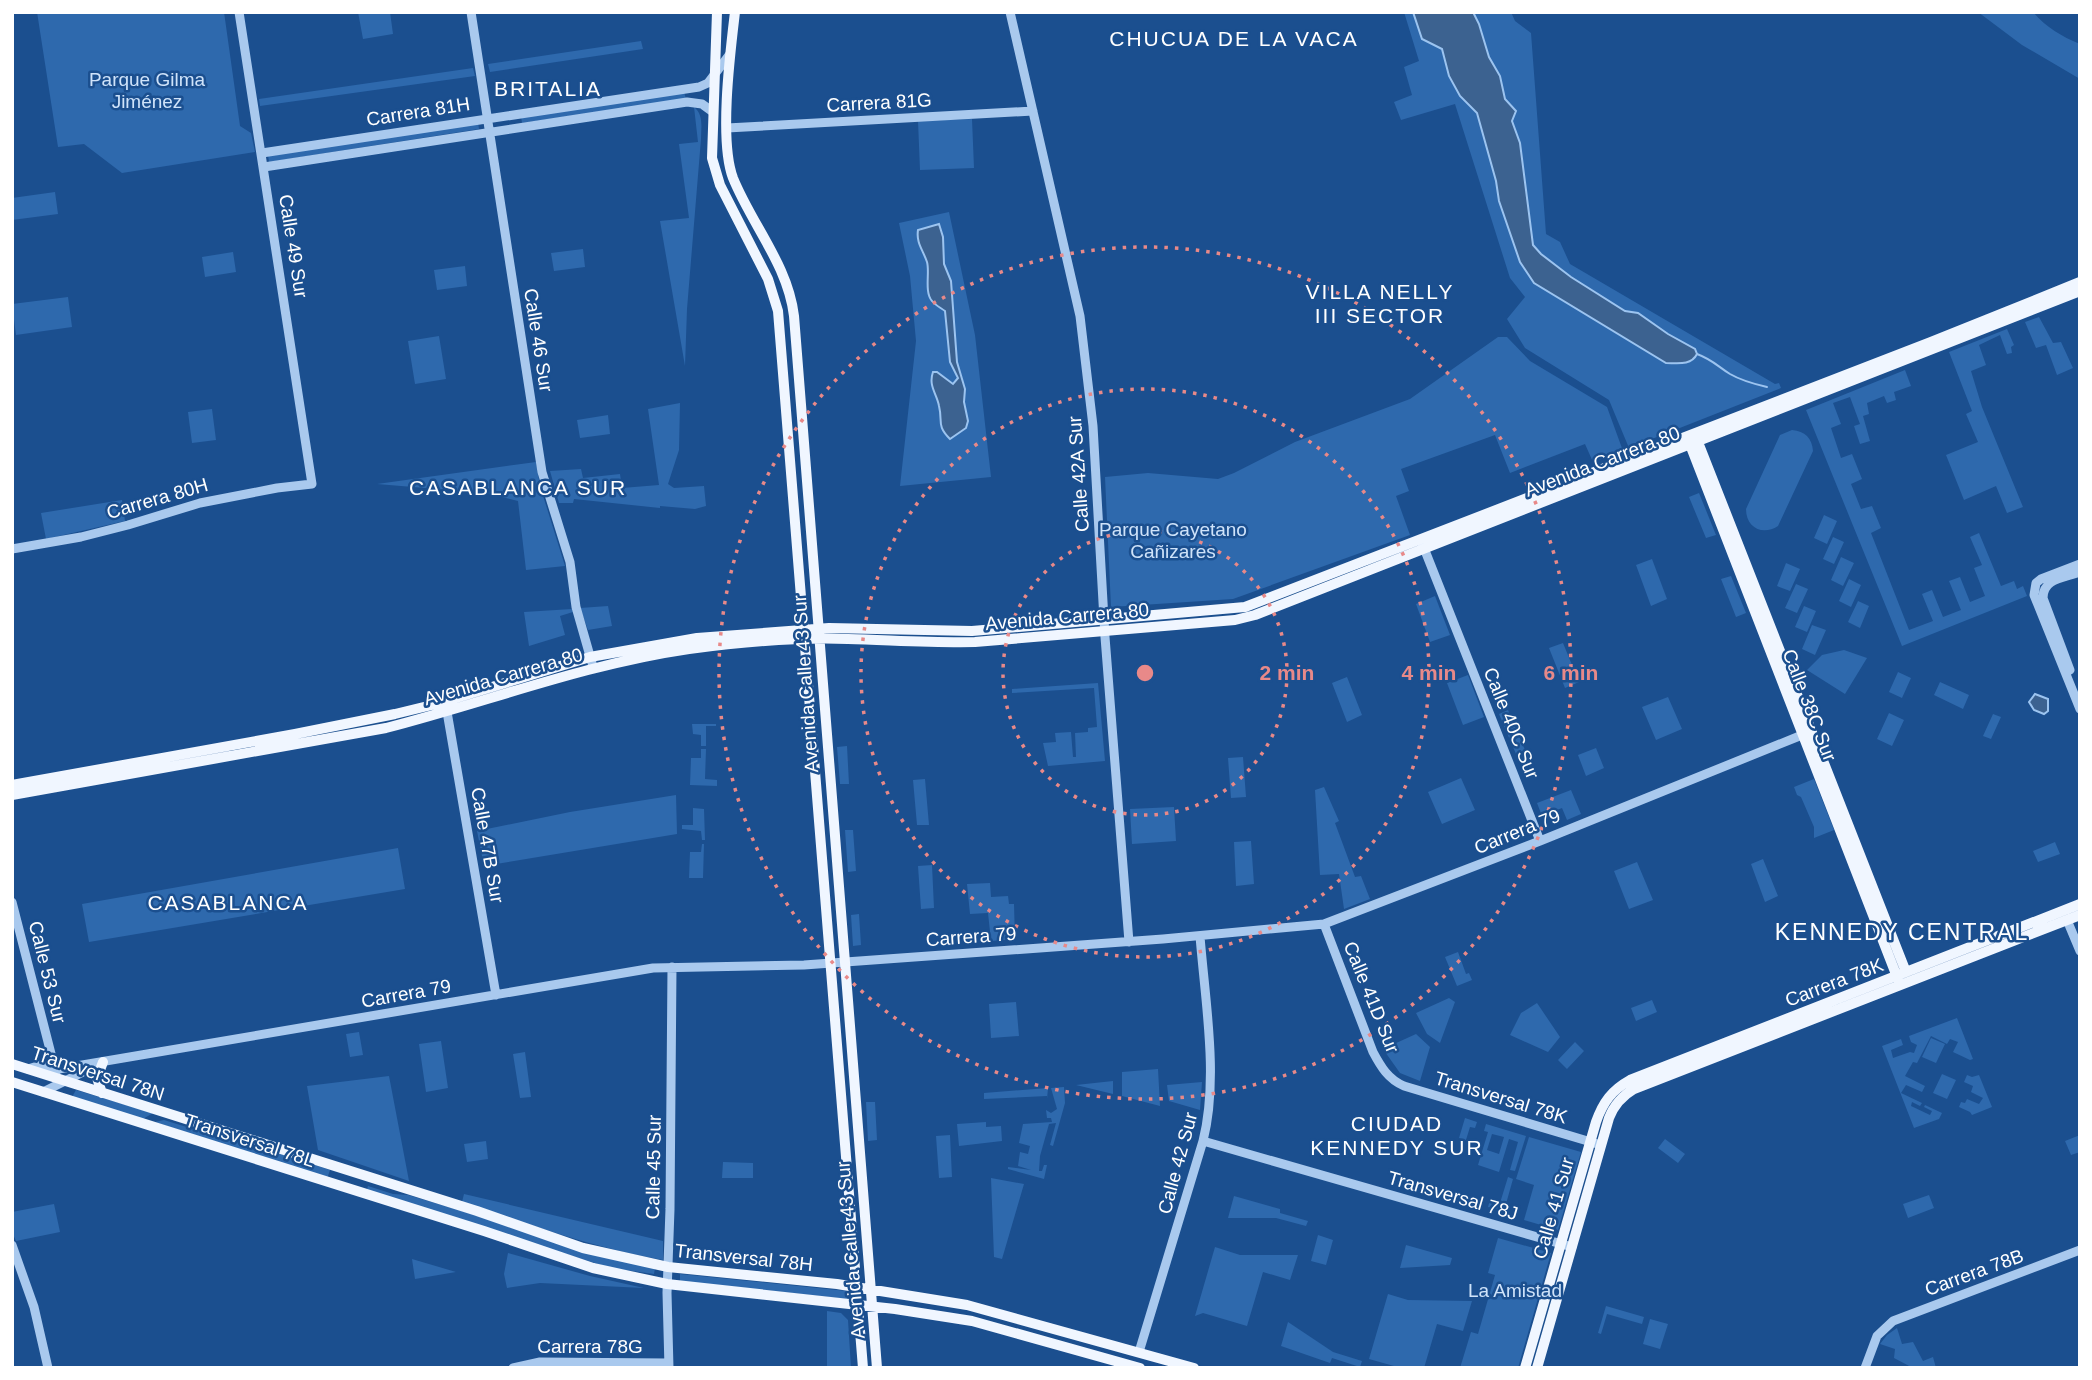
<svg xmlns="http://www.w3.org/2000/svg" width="2092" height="1380" font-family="Helvetica,sans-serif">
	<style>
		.green { fill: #2e69ad; fill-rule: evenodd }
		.water { fill: #3c6290; stroke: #9cc4f0; stroke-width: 2 }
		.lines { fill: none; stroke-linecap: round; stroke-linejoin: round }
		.stream { stroke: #9cc4f0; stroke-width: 2 }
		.minor { stroke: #a9c9ee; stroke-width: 9 }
		.major { stroke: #f0f6ff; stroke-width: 10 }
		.ring { fill: none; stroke: #e88989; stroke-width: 3.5; stroke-dasharray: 3.5 7 }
		.labels { text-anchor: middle; stroke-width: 5; stroke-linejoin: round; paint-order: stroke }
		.park-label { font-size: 19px; fill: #cfe3fa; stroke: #1b4f8f }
		.street-label { font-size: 19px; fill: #fff; stroke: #1b4f8f }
		.neighbourhood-label { font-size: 21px; letter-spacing: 2px; fill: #fff; stroke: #1b4f8f }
		.quarter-label { font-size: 23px; letter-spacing: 2px; fill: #fff; stroke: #1b4f8f }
		.centre { fill: #e88989; stroke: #1b4f8f; stroke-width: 3.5 }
		.ring-label { font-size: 21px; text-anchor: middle; font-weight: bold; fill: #e88989; stroke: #1b4f8f; stroke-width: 5; stroke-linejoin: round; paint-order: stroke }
	</style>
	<rect width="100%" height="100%" fill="#1b4f8f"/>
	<path class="green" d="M37,12H224L240,126L251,133L255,152L122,173L84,144L58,147Z
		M358,12H390L393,34L363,39Z
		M1404,12H1511L1515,21L1531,33L1546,234L1560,242L1570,264L1775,384L1779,383L1781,388L1629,448L1609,400L1525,348L1507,319L1525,297L1510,278L1455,104L1401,120L1394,102L1412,95L1404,67L1419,61Z
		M1978,12H2033C2047,28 2061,36 2080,44V79L2022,45Z
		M641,41L643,49L490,72L488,64Z
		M473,68L475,76L260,106L259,99Z
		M684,92L686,99L522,123L521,116Z
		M694,107C704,115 701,128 701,139L687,309L685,366L660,221L689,218L679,144L698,142Z
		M972,119L974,168L920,170L918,121Z
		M478,122L479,129L269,162L268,155Z
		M55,192L58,214L12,220V198Z
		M949,212L975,335L991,477L900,486L916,341L910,276L899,223Z
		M583,249L585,267L554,271L551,253Z
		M233,252L236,272L205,277L202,257Z
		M465,266L467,286L437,290L434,270Z
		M68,297L72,327L16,335L12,304Z
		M2039,317L2053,343L2061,342L2073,368L2057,375L2046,345L2036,348L2025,322Z
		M2007,329L2014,345L2011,347L2012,353L2007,354L2000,335L1979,345L1986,365L1971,371L1982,407L2023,507L2007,513L1996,486L1964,500L1946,455L1978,442L1966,414L1972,411L1949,352Z
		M439,336L446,379L415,384L408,341Z
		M1498,337H1507L1530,361L1607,407L1623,451L1593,462L1585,444L1510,473L1495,435L1401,469L1409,491L1396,496L1410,535L1233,599L1111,607L1105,477L1148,473L1218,479L1234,473L1295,442L1410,399Z
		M1905,370L1911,386L1894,392L1896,400L1887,403L1884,396L1867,403L1869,414L1863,416L1870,441L1860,444L1854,426L1860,424L1850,397L1833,403L1841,424L1831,428L1841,458L1852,454L1862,479L1851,484L1861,509L1872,506L1881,528L1871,533L1909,630L1933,621L1922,594L1932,590L1943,617L1961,610L1949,581L1960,577L1970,602L1985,596L1974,568L1982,565L1970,537L1979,533L2001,586L2014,581L2017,589L2023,586L2027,596L1902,646L1806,410Z
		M680,403L679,450L668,484L674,488L704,486L706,506L695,509L660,506V508L574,499L573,503H559L550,471L581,469L583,478L620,474L622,488L659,485L648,409Z
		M212,409L216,440L192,443L188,412Z
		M608,415L610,434L580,438L577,420Z
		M1792,430C1805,431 1812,438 1813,451L1778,526C1763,536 1746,528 1746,509L1780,435Z
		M536,462L540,486L565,566L526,570L518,501L485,493L377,484Z
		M1699,493L1716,535L1706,538L1689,497Z
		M122,500L125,521L46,539L41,513Z
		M1824,515L1837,521L1827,544L1814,538Z
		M1833,537L1844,542L1834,564L1823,559Z
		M1841,557L1854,563L1843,586L1831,580Z
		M1652,559L1667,599L1651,606L1636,565Z
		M1786,563L1800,569L1790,591L1777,586Z
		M1731,576L1746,613L1736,617L1721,579Z
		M1849,579L1861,585L1851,607L1839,601Z
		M1796,584L1808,589L1797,613L1785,608Z
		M1435,596L1450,635L1430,642L1416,604Z
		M1858,601L1869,606L1860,628L1848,622Z
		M608,606L612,626L588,630L580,608Z
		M1804,606L1816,611L1807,632L1795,627Z
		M572,609L573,612L560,616L565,635L529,646L524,612Z
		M1812,625L1826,630L1815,655L1802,649Z
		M1563,643L1579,682L1565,688L1549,648Z
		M1844,650L1867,658L1845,694L1807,670L1822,655Z
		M1898,672L1911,678L1902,698L1889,692Z
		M1468,675L1484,717L1463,725L1447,683Z
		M1347,677L1362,715L1347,722L1332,683Z
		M1940,682L1969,695L1963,709L1934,695Z
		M1098,683L1105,761L1048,766L1043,743L1056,742L1055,733L1071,732L1073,757H1076L1075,733L1088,732V728L1097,727L1094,688L1012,693V689Z
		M1668,697L1682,729L1656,740L1642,707Z
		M1508,710L1525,750L1516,754L1499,714Z
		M1889,713L1904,720L1892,746L1877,739Z
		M1993,714L2001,717L1991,739L1983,736Z
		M692,724H716V726H706V746H701V735L693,734Z
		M847,746L849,784H840L837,747Z
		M1596,748L1604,768L1586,776L1578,755Z
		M701,749H706L705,779L717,780V786L690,785L691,758H701Z
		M1243,757L1246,797L1231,798L1228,758Z
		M1461,778L1475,810L1442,824L1428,792Z
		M925,779L929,825H917L913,780Z
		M1814,779L1834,830L1814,838V827L1801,797L1797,795L1794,787Z
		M1324,787L1339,821L1335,823L1355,877L1361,876L1370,899L1344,909L1339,874L1320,875L1315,790Z
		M1571,790L1581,814L1567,820L1562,808L1542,816L1537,803Z
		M676,795L677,834L484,866L477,831L570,812Z
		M1174,807L1176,841L1132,844L1130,809Z
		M693,808L704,809L705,840H702L701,831L682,829V825H693Z
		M845,830H853L856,871L848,872Z
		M1251,841L1254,884L1236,886L1234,842Z
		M2055,842L2060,854L2038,862L2033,851Z
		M702,844H704L703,878H689L690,852H701Z
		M398,848L405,889L89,942L82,904Z
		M1763,859L1778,896L1765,902L1751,864Z
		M1637,862L1653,900L1629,909L1614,871Z
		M932,865L934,908L921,909L918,866Z
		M990,883L991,897L1008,896L1009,904H1014L1015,939L991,941L988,913L970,914L967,884Z
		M859,914L861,945L853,946L851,915Z
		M1458,952L1466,974L1469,973L1472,980L1457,986L1445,957Z
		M1449,998L1455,1002L1440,1043L1427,1034L1416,1013Z
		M1652,1000L1657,1012L1636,1021L1631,1008Z
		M1016,1002L1019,1036L991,1038L989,1004Z
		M1537,1003L1560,1037L1548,1052L1510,1035L1521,1013Z
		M1957,1018L1973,1059L1970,1060L1953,1052L1958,1042L1950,1039L1947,1044L1931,1036L1917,1063L1913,1062L1905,1076L1925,1086L1922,1092L1906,1085L1901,1093L1922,1103L1920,1106L1912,1102L1911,1106L1930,1115L1932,1111L1924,1107L1925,1105L1942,1113L1939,1119L1914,1128L1882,1046L1901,1039L1903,1045L1891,1050L1893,1058L1910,1052L1914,1053L1917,1045L1911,1042L1909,1036Z
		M359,1032L363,1055L350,1057L346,1034Z
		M1416,1034L1430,1047L1420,1081L1400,1073L1383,1049Z
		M1931,1038L1945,1044L1936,1063L1922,1057Z
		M441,1041L448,1088L426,1092L419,1044Z
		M1575,1042L1584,1051L1567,1069L1558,1060Z
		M525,1052L531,1097L520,1098L513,1054Z
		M1158,1069L1160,1106L1122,1096V1072Z
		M1942,1074L1956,1080L1947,1099L1933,1093Z
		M1967,1075L1972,1077L1979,1075L1992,1107L1972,1115L1970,1112L1959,1107L1961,1102L1965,1103L1967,1099L1979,1104L1983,1098L1971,1092L1973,1086L1964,1082Z
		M389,1076L409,1181L318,1150L307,1086Z
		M1113,1081V1094L1076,1085Z
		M1202,1082L1200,1110L1169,1101L1167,1085Z
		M1064,1087L1065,1103L1053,1146L1050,1145L1056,1123L1049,1124L1040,1156L1039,1171H1042L1044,1165H1047L1044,1179L1008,1169V1167L1031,1170L1018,1166L1020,1152L1028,1154L1030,1146L1019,1143L1023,1124L1052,1122L1051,1118H1047L1046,1110L1051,1113L1057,1109L1051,1088Z
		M1048,1088L1047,1099V1096L984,1099V1093Z
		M76,1090L153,1113L143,1119L72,1097Z
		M866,1102H875L877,1140L868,1141Z
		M1465,1118L1477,1122L1475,1128L1470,1127L1466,1140L1459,1138Z
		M164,1120L193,1129L214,1132L330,1170L327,1179L155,1122Z
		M986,1122V1127L1001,1126L1002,1141L959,1146L957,1124Z
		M1486,1124L1526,1136L1515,1171L1510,1170L1518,1142L1509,1139L1499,1172L1478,1165L1488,1132L1484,1131ZM1492,1134L1504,1137L1499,1154L1487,1150Z
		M950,1135L952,1177L939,1178L936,1136Z
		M2080,1135V1152L2071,1155L2065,1141Z
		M1529,1137L1581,1152L1558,1230L1524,1220L1534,1185L1516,1179Z
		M1665,1139L1685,1154L1678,1163L1658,1148Z
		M486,1141L488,1159L467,1162L464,1144Z
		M723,1162L753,1163V1178H722Z
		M1508,1177L1513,1179L1504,1211L1488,1207L1490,1200L1500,1203Z
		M991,1178L1024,1184L1002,1259L994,1257Z
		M368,1186L393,1194L408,1195L655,1268L654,1274L611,1268L366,1192Z
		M464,1194L663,1241V1260C594,1248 528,1224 462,1202Z
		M1929,1195L1934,1208L1908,1218L1903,1204Z
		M1234,1196L1280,1209V1213L1308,1221L1306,1226L1276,1218H1228Z
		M54,1204L60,1232L16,1241L12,1232V1212Z
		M1318,1235L1333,1240L1326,1265L1311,1261Z
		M1498,1238L1551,1253L1518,1368H1460L1471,1332L1478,1334L1495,1275L1488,1273Z
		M1406,1245L1452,1258L1450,1265L1400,1268Z
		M1215,1247L1240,1255H1298L1290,1280L1263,1272L1247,1326L1203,1313L1195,1316Z
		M508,1253L590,1276L644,1288L540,1283L507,1288L504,1274Z
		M412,1259L456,1272L415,1279Z
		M680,1274L847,1291V1299L680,1281Z
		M1388,1294L1408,1300L1472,1301L1463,1331L1437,1324L1424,1368H1401L1369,1359Z
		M1606,1306L1644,1317L1642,1324L1607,1314L1601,1334L1598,1333Z
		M827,1311L841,1313L848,1320L851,1368H827Z
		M1650,1319L1668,1324L1660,1349L1643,1344Z
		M1288,1322L1333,1352L1362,1361L1360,1367L1332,1358L1330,1363L1281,1346Z
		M1897,1328L1902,1344L1913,1342L1923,1361L1933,1357L1936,1368H1913L1894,1358L1895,1349L1880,1344L1887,1335Z"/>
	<path class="water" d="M1413,12H1473L1479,24L1489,57L1500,76L1505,99L1516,111L1512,121L1520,143L1533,245L1541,254L1571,277L1625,311L1638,313L1668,334L1695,349L1697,354C1691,366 1677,363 1666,363L1534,283L1520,262L1499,201L1496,181L1477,113L1460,96L1449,76L1442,49L1422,39Z
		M939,224L943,237L944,264L951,281L957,362L965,389L964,402L968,421L966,428L950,439C936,425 943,422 939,406C937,394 928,386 933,372H937L953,384L958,378L950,362L945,311C941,308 935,305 932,301C924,292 930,272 927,262C923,250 916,243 918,230Z
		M2035,694L2048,699V711L2044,714L2034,710L2029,702Z"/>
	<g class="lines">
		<path class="stream" d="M1697,354C1713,360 1717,366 1730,374C1742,381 1754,384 1767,387"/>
		<path class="minor" d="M471,12L542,472L570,562L576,607L592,663
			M1010,12L1080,316L1093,426L1105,637L1129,942
			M727,128L1033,111
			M262,153L699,87L708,83L730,54
			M264,167L687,102L702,104L713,112
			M1422,543L1540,841
			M12,549L81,537L128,525L200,503L277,488L312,484L239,12
			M2080,564L2041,579L2036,583L2034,595L2080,709
			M2070,670L2043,598C2043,578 2064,578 2080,572
			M446,706L496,995
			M12,902L56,1073
			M2067,920L2080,951
			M1324,924L1373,1052C1381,1067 1388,1079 1404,1086L1601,1145
			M28,1069L44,1064L49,1052
			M41,1072L653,968L804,965L1163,939L1324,924L1540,841L1807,733
			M43,1092L95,1066
			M1203,1141L1572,1247
			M12,1245L34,1307L48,1368
			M1139,1352L1203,1141C1219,1078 1205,1001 1200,936
			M513,1368L540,1362L668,1363
			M669,1368L667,1293L670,1209L672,967
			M1865,1368L1877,1336L1893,1321L2080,1250"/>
		<path class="major" d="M717,12L712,158L720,185L768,279L778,311L863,1368
			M735,12C730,54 719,141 733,178C752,225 788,265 794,316L877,1368
			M1696,437L1906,972
			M1689,442L1899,982
			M12,785L295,734L395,714L436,704L590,657L697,638L829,628L972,631L1245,607L1931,342L2080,282
			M12,795L386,728C487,702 585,664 689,649C741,642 795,637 848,639C890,640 933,643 975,642L1235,620L1255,615L2080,291
			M12,1064L477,1211L583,1248L668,1267L837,1284L967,1305L1194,1368
			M12,1082L484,1231L593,1268L667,1284L895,1309L972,1321L1140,1368
			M102,1093L97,1078L103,1062
			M1525,1368L1596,1122C1603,1102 1612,1090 1630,1080L2080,904
			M1537,1368L1609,1118C1614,1105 1622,1096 1634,1089L2080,915"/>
	</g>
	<g class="ring">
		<circle cx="1145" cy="673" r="142"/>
		<circle cx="1145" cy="673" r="284"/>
		<circle cx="1145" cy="673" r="426"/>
	</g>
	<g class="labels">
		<g class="park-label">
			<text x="147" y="86">Parque Gilma<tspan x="147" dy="22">Jiménez</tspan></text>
			<text x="1173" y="536">Parque Cayetano<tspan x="1173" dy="22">Cañizares</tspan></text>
			<text x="1515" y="1297">La Amistad</text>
		</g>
		<g class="street-label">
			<text transform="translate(879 102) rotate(-3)" y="7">Carrera 81G</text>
			<text transform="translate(418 111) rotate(-9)" y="7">Carrera 81H</text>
			<text transform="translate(294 246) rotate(81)" y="7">Calle 49 Sur</text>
			<text transform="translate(539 340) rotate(81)" y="7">Calle 46 Sur</text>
			<text transform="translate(1602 461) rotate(-21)" y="7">Avenida Carrera 80</text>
			<text transform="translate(1078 474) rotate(-94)" y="7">Calle 42A Sur</text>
			<text transform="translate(157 498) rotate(-16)" y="7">Carrera 80H</text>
			<text transform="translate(1067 616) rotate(-5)" y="7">Avenida Carrera 80</text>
			<text transform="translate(503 676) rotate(-16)" y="7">Avenida Carrera 80</text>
			<text transform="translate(805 684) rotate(-94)" y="7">Avenida Calle 43 Sur</text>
			<text transform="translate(1810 705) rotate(69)" y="7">Calle 38C Sur</text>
			<text transform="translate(1512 723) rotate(68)" y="7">Calle 40C Sur</text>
			<text transform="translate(1517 831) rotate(-22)" y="7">Carrera 79</text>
			<text transform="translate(488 845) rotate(80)" y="7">Calle 47B Sur</text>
			<text transform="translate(971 936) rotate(-4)" y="7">Carrera 79</text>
			<text transform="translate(48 972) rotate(76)" y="7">Calle 53 Sur</text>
			<text transform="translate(1834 982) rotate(-21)" y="7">Carrera 78K</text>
			<text transform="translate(406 993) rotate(-10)" y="7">Carrera 79</text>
			<text transform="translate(1372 997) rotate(68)" y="7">Calle 41D Sur</text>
			<text transform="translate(98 1073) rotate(18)" y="7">Transversal 78N</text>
			<text transform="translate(1501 1097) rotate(17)" y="7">Transversal 78K</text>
			<text transform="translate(250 1140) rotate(18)" y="7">Transversal 78L</text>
			<text transform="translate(1177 1163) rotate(-75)" y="7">Calle 42 Sur</text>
			<text transform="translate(653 1167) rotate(-89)" y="7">Calle 45 Sur</text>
			<text transform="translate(1453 1195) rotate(16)" y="7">Transversal 78J</text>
			<text transform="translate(1553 1208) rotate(-74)" y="7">Calle 41 Sur</text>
			<text transform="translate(850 1250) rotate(-95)" y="7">Avenida Calle 43 Sur</text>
			<text transform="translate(744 1257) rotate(6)" y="7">Transversal 78H</text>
			<text transform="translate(1974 1272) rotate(-20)" y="7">Carrera 78B</text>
			<text x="590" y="1353">Carrera 78G</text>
		</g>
		<g class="neighbourhood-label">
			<text x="1234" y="46">CHUCUA DE LA VACA</text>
			<text x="548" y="96">BRITALIA</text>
			<text x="1380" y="299">VILLA NELLY<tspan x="1380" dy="24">III SECTOR</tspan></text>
			<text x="518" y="495">CASABLANCA SUR</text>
			<text x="228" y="910">CASABLANCA</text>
			<text x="1397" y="1131">CIUDAD<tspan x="1397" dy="24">KENNEDY SUR</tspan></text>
		</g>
		<g class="quarter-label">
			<text x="1902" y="940">KENNEDY CENTRAL</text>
		</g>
	</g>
	<circle cx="1145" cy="673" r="10" class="centre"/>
	<g class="ring-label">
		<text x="1287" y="680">2 min</text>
		<text x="1429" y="680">4 min</text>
		<text x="1571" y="680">6 min</text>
	</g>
	<rect width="2092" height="1380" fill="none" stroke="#ffffff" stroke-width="28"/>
</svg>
